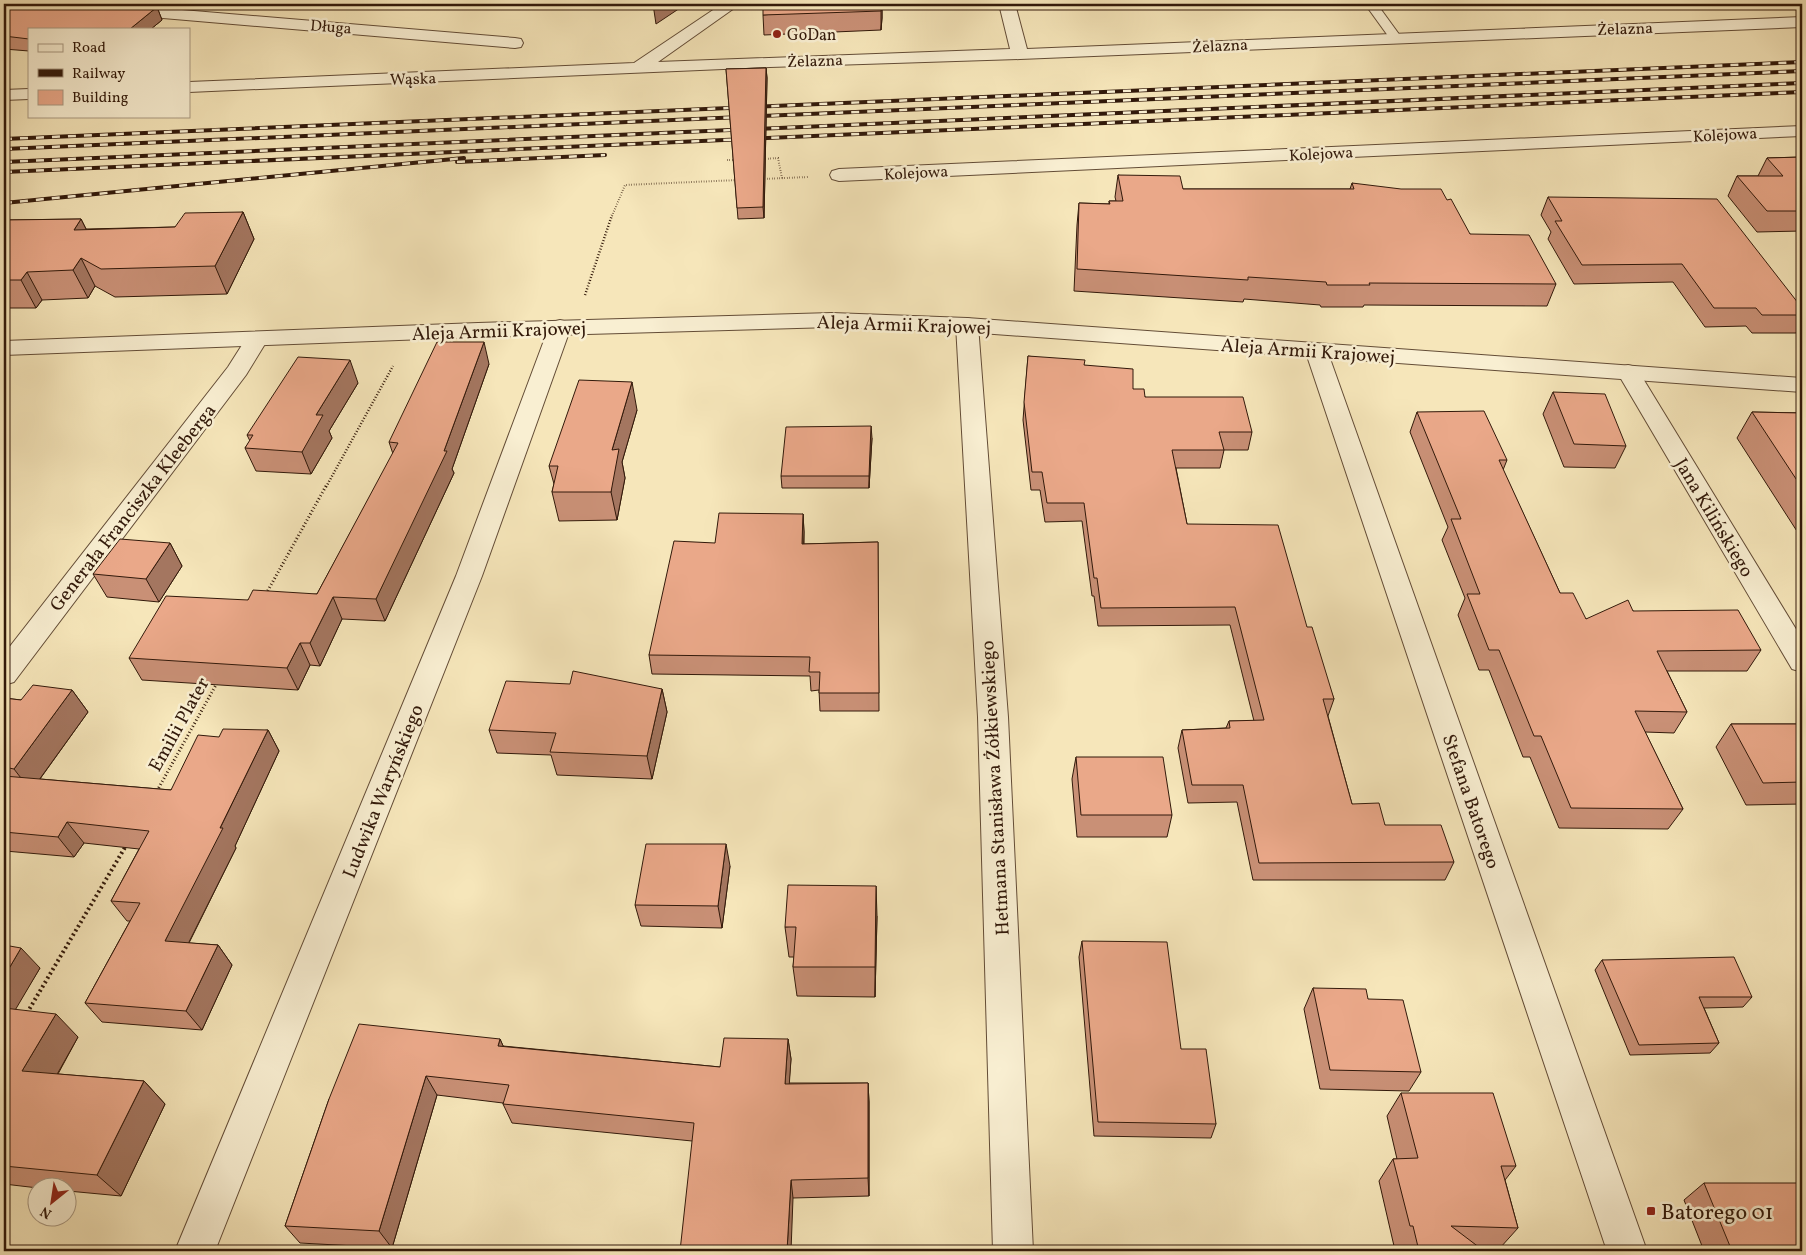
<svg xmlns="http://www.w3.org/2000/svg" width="1806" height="1255" font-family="Vollkorn,serif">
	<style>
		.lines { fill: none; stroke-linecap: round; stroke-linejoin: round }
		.service-casing { stroke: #634c36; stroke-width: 2 }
		.minor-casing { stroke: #634c36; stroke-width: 2 }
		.tertiary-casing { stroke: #634c36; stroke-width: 2 }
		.path-far3 { stroke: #32190a; stroke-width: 2; stroke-dasharray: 0.5 2; stroke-linecap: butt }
		.path-far2 { stroke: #32190a; stroke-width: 2.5; stroke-dasharray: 1 2; stroke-linecap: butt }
		.path-far1 { stroke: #32190a; stroke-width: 3; stroke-dasharray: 1 2.5; stroke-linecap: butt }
		.path { stroke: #32190a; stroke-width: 4; stroke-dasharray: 2 3; stroke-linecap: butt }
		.service { fill: #f9efd2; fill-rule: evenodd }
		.minor { fill: #f9efd2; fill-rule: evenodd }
		.tertiary { fill: #f9efd2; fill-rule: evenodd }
		.rail-casing { stroke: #32190a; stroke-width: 4 }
		.rail { stroke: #f9efd2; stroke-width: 2.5; stroke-dasharray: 8; stroke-linecap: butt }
		.wall { fill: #c99076; stroke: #32190a }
		.shaded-wall { fill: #a47660; stroke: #32190a }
		.building { fill: #eaa889; stroke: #32190a }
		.poi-dot { fill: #8f2418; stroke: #f9efd2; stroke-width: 2 }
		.labels { text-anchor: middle; stroke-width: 5; stroke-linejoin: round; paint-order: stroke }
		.far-street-label { font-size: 16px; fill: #32190a; stroke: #f9efd2 }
		.far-poi-label { font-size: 16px; fill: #32190a; stroke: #f9efd2; text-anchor: start }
		.street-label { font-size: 19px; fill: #32190a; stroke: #f9efd2 }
		.near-poi-label { font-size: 22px; fill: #32190a; stroke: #f9efd2; text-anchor: start }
	</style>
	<rect width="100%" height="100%" fill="#f6e6ba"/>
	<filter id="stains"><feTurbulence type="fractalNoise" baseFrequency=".004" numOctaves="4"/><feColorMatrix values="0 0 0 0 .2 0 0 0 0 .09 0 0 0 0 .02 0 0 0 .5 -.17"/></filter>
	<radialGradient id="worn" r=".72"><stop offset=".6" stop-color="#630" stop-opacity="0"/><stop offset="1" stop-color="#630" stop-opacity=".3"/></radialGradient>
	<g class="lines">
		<g class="service-casing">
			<path id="service" d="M1365,4H1377L1401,37L1399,40H1391Z"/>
		</g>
		<g class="minor-casing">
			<path id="minor" d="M50,4H111L515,38L521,39L523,43L521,47L515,48L58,9L52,7Z
				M722,4H740L658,62L1010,49L999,4H1015L1027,49L1802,17V27L1020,59L770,67L189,92V82L634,63Z
				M29,89V99L4,100V90Z
				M1802,126V136L839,181L832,179L830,175L832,171L839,169Z
				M967,318L975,320L978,325L1008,717L1033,1251H993L978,717L956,325L959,320Z
				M560,320L568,322L571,327L482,576L215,1251H175L456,576L549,327L552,322Z
				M257,332L265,334L268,339L246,375L14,682L4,685V654L228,367L249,334Z
				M1316,343L1324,345L1327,350L1647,1251H1607L1305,350L1308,345Z
				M1628,365L1636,367L1639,372L1802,639V672L1792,669L1617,372L1620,367Z"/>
		</g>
		<g class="tertiary-casing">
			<path id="tertiary" d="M832,313L967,318L1802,378V392L967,332L832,327L478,337L4,355V341L478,323Z"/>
		</g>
		<path class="path-far3" d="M763,159L778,158L782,178
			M727,160H737
			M762,179L808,177
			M612,216L625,185L738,180"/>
		<path class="path-far2" d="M585,295L612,215
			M326,487L393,366"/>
		<path class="path-far1" d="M266,594L326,486
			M157,791L217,683"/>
		<path class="path" d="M27,1013L127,844"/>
		<use href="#service" class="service"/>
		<use href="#minor" class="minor"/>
		<use href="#tertiary" class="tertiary"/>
		<g class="rail-casing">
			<path id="rail" d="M4,139L1802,62
				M4,149L1802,71
				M4,162L1802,83
				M457,162L605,155
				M4,172L1802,92
				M4,203L464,158"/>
		</g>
		<use href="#rail" class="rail"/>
	</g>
	<path class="wall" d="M130,4H182L177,8Z
		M882,4V18L881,30L764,35L763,15Z
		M1279,4H1333V6L1282,7Z
		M4,5L157,7L162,20L151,29H29V51L4,49Z
		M766,68L767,78L764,218L738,219L726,69Z
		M1802,157V231L1757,232L1728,196L1737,176H1758L1767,158Z
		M1118,175L1183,189H1350L1352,183L1470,234L1556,284L1547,306L1364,305L1363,307H1321L1320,305L1244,299L1243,302L1074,291L1077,225L1079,203L1109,204V201H1116L1115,197Z
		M1548,197L1802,308V323L1796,333H1752L1746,326L1705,327L1673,282L1574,284L1548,239L1551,232L1541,215Z
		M243,212L254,239L227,294L115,297L95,286L88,298L42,300L36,308H4V220L81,219L86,229L175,227Z
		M1028,356L1084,365L1133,389L1145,397L1252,432L1248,450H1224L1220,468H1176L1187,524L1307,627L1334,699L1328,716L1352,804L1385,825L1454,862L1445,880H1253L1237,802L1188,803L1178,748L1182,730L1226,728L1229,721H1254L1230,625L1098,626L1094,596H1092L1082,521L1045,522L1040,490H1031L1023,420Z
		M489,364L452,469L454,473L385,621L342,619L320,666L310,665L298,690L142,680L129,658L248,600L317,594L393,454L389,442Z
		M358,383L329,431L332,438L311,474L256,471L245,448L250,441L247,435Z
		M1553,392L1626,446L1615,468L1564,467L1543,414Z
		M637,410L622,462L625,478L617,520L559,521L552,492L554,484L549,466Z
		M1417,412L1507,460L1503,470L1560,593L1586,619L1633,611L1761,650L1747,671H1667L1687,712L1674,733L1645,732L1683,809L1668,829L1559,828L1530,757H1523L1489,670H1479L1458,615L1465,598L1442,540L1448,527L1410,432Z
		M1752,412L1802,413V539L1737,438Z
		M872,438L869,488H782L781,476Z
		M803,514L804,532V544L878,542L879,711H820L819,690L811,691L810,676L652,674L649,655L715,543Z
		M170,543L182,566L159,602L107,597L93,574Z
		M1802,546V556L1799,551Z
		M662,689L667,712L652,779L557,775L551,755L497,753L489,730Z
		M72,690L88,712L40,779L171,790L219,737L268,730L279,751L235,846L236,848L189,943L218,945L232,965L202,1030L102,1022L85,1003L130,921H127L111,901L139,849L84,843L74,857L5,851L4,852V698L21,700Z
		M1731,724H1802V804L1746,805L1716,747Z
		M1076,757L1172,815L1167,837H1077L1072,779Z
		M730,866L722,928L641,926L635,905Z
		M877,916L875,997L797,996L793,967L794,957H789L785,927Z
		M1082,941L1181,1049L1216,1124L1211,1138L1094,1136L1079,957Z
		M4,945L40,968L15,1009L78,1037L58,1074L144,1081L165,1104L121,1196L68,1191V1188H38L4,1184Z
		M1602,960L1752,997L1743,1007L1704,1008L1719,1043L1710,1053L1630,1055L1595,970Z
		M1313,988L1368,999L1421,1072L1409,1091L1320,1089L1304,1009Z
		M500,1039L503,1046L720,1067L788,1039L791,1059L789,1083H868L869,1102V1196L793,1198L692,1141L512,1123L503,1104V1103L437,1095L392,1248L300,1243L285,1226L329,1099Z
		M1401,1093L1516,1166L1505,1180L1518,1228L1500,1248H1479L1484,1251H1399L1397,1246H1394L1379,1181L1393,1159H1397L1387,1116Z
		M1704,1183L1802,1251H1704L1684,1200Z"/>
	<path class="shaded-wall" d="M176,4H182L177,8Z
		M653,4H686L656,24Z
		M882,4V18L881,30V11Z
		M157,7L162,20L151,29H130Z
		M766,68L767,78L764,218L763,207Z
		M243,212L254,239L227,294L215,266Z
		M81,219L95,247L74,230Z
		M81,258L95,286L88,298L73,270Z
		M27,272L42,300L36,308L21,280Z
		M484,342L489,364L452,469L454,473L385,621L376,599L444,451Z
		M350,360L358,383L329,431L332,438L311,474L302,452L316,415Z
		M632,382L637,410L622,462L625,478L617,520L611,492L612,450Z
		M871,426L872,438L869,488V476Z
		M4,432L7,437L4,444Z
		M803,514L804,532L803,562L802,544Z
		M170,543L182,566L159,602L146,579Z
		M333,597L342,619L320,666L310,643Z
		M300,643L310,665L298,690L287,668Z
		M662,689L667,712L652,779L647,756Z
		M72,690L88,712L31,791L14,769Z
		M268,730L279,751L235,846L236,848L180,960L165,941Z
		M67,822L84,843L74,857L58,837Z
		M726,844L730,866L722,928L718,906Z
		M876,886L877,916L875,997V967Z
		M218,945L232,965L202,1030L186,1011Z
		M21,948L40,968L4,1029V977Z
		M56,1014L78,1037L46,1094L22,1071Z
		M500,1039L509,1059L498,1046Z
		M788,1039L791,1059L788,1103L785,1084Z
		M426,1076L437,1095L392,1248L379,1231Z
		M144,1081L165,1104L121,1196L97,1175Z
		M868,1083L869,1102V1196L868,1178Z
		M791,1180L793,1198L791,1251H787Z"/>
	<path class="building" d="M5,4H119L157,7L130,29H29V39L4,36V5Z
		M763,4H882L881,11L763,15Z
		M766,68L763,207L737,208L726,69Z
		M1802,157V211H1767L1737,176H1783L1767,158Z
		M1118,175L1180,176L1183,189H1354L1352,183L1401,189H1441L1447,200L1451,199L1470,234L1529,235L1556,284L1369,283L1370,285H1327L1326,282L1248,277V280L1077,269L1079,203L1110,204L1109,201H1123Z
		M1548,197L1717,199L1802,308V315H1762L1756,308H1714L1682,264L1582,265L1555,221H1562Z
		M243,212L215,266L101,269L81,258L73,270L27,272L21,280H4V220L81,219L74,230L175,227L185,213Z
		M437,342H484L444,451H447L376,599L333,597L310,643H300L287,668L129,658L166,596L248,600L253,590L317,594L398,443L389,442Z
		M1028,356L1085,360L1084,365L1133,369V389H1144L1145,397H1243L1252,432H1219L1224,450H1172L1187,524L1278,525L1307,627H1312L1334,699H1323L1352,804L1379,803L1385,825H1441L1454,862L1259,863L1243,785H1192L1182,730L1230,728L1229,721L1264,720L1235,607L1101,608L1097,578H1094L1084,503H1047L1042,472H1032L1024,402Z
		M298,357L350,360L316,415H323L302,452L245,448L253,435H247Z
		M579,380L632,382L612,450L619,449L611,492H552L558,466H549Z
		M1553,392L1605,394L1626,446L1574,444Z
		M1484,411L1507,460H1499L1560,593H1573L1586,619L1628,600L1633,611L1738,610L1761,650L1657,651L1687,712L1635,711L1683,809L1571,808L1541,736H1534L1499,650H1489L1467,594H1480L1451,519H1461L1417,412Z
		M1752,412L1802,413V488Z
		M871,426L869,476H781L786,427Z
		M719,513L803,514L802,544L878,542L879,693H819L820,672H809L810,657L649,655L674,541L715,543Z
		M120,539L170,543L146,579L93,574Z
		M573,671L662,689L647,756L550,752L556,733L489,730L506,681L570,684Z
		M33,685L72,690L14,769L4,767V698L21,700Z
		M1731,724H1802V782L1763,783Z
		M223,729L268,730L220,828H223L165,941L218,945L186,1011L85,1003L140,903L111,901L149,831L67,822L58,837L4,832V776L171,790L198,735L219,737Z
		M1076,757H1163L1172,815H1081Z
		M646,844H726L718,906L635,905Z
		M788,885L876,886L875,967H793L796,927H785Z
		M1082,941L1167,942L1181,1049H1206L1216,1124L1098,1122Z
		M4,945L21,948L4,977Z
		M1734,957L1752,997H1699L1719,1043L1639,1045L1602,960Z
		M1313,988L1366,989L1368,999L1403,1000L1421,1072L1330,1070Z
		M4,1008L56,1014L22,1071L144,1081L97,1175L4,1166Z
		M359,1024L500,1039L498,1046L720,1067L724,1038L788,1039L785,1084L868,1083V1178L791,1180L787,1251H680L694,1123L503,1104L509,1085L426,1076L379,1231L285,1226L329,1099Z
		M1401,1093H1493L1516,1166H1501L1518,1228L1451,1226L1484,1251H1419L1413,1226H1410L1393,1159L1418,1158Z
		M1704,1183H1802V1251H1732Z"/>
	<g class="poi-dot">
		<circle cx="777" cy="34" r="5"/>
		<rect x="1646" y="1206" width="10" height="10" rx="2.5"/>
	</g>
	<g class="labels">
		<g class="far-street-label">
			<text transform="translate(331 26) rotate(5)" y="6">Długa</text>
			<text transform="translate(1625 28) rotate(-2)" y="6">Żelazna</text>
			<text transform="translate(1220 45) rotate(-3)" y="6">Żelazna</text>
			<text transform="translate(815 60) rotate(-2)" y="6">Żelazna</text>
			<text transform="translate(413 78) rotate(-2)" y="6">Wąska</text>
			<text transform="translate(1725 134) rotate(-3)" y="6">Kolejowa</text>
			<text transform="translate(1321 153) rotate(-3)" y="6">Kolejowa</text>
			<text transform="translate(916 172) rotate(-3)" y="6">Kolejowa</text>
		</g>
		<g class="far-poi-label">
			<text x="787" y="40">GoDan</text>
		</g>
		<g class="street-label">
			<text transform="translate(904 324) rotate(2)" y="7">Aleja Armii Krajowej</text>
			<text transform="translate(499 330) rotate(-2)" y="7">Aleja Armii Krajowej</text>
			<text transform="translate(1308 350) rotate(4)" y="7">Aleja Armii Krajowej</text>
			<text transform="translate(132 507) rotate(-52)" y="7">Generała Franciszka Kleeberga</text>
			<text transform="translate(1715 517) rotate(59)" y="7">Jana Kilińskiego</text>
			<text transform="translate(178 724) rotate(-61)" y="7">Emilii Plater</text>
			<text transform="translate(994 788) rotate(-93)" y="7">Hetmana Stanisława Żółkiewskiego</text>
			<text transform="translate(382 791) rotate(-68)" y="7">Ludwika Waryńskiego</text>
			<text transform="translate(1472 801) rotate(71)" y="7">Stefana Batorego</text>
		</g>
		<g class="near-poi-label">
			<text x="1661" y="1219">Batorego 01</text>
		</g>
	</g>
	<rect width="1806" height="1255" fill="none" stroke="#f6e6ba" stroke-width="20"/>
	<rect x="5" y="5" width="1796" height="1245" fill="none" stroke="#32190a" stroke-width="2.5"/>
	<rect x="10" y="10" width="1786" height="1235" fill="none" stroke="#32190a"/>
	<rect x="28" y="28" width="162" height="90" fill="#f9efd2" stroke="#a99982"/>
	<rect x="38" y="44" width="25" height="8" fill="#f9efd2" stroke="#a99982"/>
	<text x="72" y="52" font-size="15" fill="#32190a">Road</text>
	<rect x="38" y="69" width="25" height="8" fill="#32190a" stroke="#a99982"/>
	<text x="72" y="78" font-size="15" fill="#32190a">Railway</text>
	<rect x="38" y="90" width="25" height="15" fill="#eaa889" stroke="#a99982"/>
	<text x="72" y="102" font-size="15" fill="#32190a">Building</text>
	<g transform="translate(52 1202) rotate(210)"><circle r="24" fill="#f9efd2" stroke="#a99982"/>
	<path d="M0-4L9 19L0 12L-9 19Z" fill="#8f2418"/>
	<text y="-8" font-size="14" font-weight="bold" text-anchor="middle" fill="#32190a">N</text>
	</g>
	<rect width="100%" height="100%" filter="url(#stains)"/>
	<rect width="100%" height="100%" fill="url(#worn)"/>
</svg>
